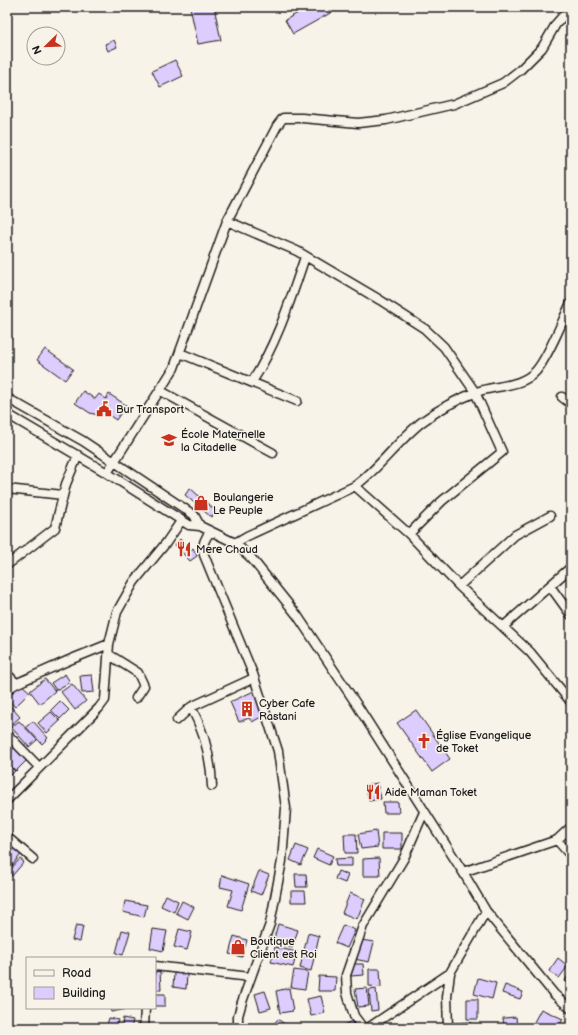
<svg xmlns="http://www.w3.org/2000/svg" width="578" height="1035" font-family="'Balsamiq Sans',sans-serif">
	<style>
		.building { fill: #ddccfe; stroke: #1c1c1c }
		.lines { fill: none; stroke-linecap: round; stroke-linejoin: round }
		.minor-casing { stroke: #1c1c1c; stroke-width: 11 }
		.minor { stroke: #f7f3e8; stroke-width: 8 }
		.labels { text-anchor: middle; stroke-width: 3; stroke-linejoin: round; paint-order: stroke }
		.poi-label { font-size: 11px; fill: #1c1c1c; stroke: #f7f3e8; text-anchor: start }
	</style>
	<rect width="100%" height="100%" fill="#f7f3e8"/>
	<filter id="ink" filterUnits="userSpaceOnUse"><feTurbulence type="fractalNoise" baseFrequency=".025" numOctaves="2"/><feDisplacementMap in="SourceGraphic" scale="8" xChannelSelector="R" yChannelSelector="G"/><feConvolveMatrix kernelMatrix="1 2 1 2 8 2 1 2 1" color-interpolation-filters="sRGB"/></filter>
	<g filter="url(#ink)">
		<path class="building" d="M190,7H214L221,40L198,44Z
			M309,7H341L293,34L285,20Z
			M114,40L117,47L108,51L105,44Z
			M175,60L183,76L160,87L152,71Z
			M7,332L12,338L7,342Z
			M45,349L73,369L65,380L37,360Z
			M83,391L95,399L99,394L106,399L109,394L126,405L116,420L104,412L98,415L90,413L75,403Z
			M190,488L216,511L211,517L185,495Z
			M180,539L190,551L193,548L197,556L190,561L175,545Z
			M65,674L70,682L56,690L51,683Z
			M92,675L94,692L82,693L80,676Z
			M45,679L55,691L40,704L30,691Z
			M21,684L30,692L15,707L7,698Z
			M72,684L86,701L75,710L61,692Z
			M254,691L263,716L252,722L249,718L239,722L230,702Z
			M60,701L69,710L60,719L51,710Z
			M7,702L20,717L10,726L7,723Z
			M416,710L450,759L432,772L397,723Z
			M51,712L60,721L47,733L38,723Z
			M19,721L37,740L29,747L11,727Z
			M33,721L48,738L42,744L26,727Z
			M7,736L15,743L7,752Z
			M15,747L28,759L16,771L7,762V755Z
			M7,763L15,771L7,779Z
			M378,783L381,799L369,801L365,785Z
			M383,802H398L399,813H384Z
			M376,831L378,847L361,849L358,834Z
			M382,833H402V849H382Z
			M344,834H356L357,853H345Z
			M10,843L22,853L12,866L7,862V847Z
			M296,845L308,850L301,865L290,860Z
			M317,849L333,856L329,865L313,858Z
			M352,858V866H336L335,859Z
			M379,858L380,876H363V859Z
			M20,859L24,862L12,876L8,872Z
			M259,871L269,875L261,895L251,891Z
			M338,871L348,875L345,883L335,879Z
			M295,874H306L307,887H296Z
			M222,875L249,884L241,910L228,906L233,890L220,887Z
			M291,891H305L306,902H291Z
			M350,893L365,899L357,919L342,913Z
			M166,895L178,901L174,912L161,906Z
			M125,901L147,905L144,917L123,912Z
			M182,901L194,907L188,919L176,913Z
			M278,924L298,930L292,948L273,942Z
			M76,925L83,926L80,942L72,940Z
			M343,925L355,930L347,948L335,943Z
			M153,929L167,931L163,951L150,948Z
			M179,929L192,932L187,950L174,947Z
			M122,930L130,932L123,955L116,953Z
			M308,933L319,936L311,971L300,968Z
			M234,936L247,940L242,957L229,954Z
			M361,940L374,942L369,962L354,959Z
			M275,947L297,952L293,967L271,962Z
			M558,958L568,966L559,978L549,971Z
			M351,964H363L364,975L351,976Z
			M369,969H380L381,987L369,986Z
			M294,970L308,972L305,989L291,987Z
			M571,970V984L565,981Z
			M160,971L161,990H155V972Z
			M174,973L187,974L186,989L173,987Z
			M319,976L336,977L335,991H318Z
			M478,978L496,983L492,999L474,994Z
			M505,985L523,992L520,999L502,993Z
			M289,988L293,1011L280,1013L276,991Z
			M367,988L369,1006L358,1007L355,989Z
			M376,989L378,1010L371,1011L369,990Z
			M265,991L271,1008L260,1011L255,994Z
			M155,994H165V1006H155Z
			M321,996L325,1013L311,1016L307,999Z
			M467,999H478V1019H467Z
			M110,1008H126L127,1009L111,1012Z
			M541,1009L563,1019L558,1028H546L534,1022Z
			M516,1017L517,1026L504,1028L503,1018Z
			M109,1018L118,1020L116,1028H106Z
			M123,1018L133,1020L131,1028H122Z
			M278,1019L287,1026L270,1028Z
			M352,1021L354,1028H337Z
			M470,1022L472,1028H453L451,1023Z"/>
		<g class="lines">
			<g class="minor-casing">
				<path id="minor" d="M227,221L297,251L380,300L425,329L444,347L475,392L502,452L442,501L409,534
					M180,353L297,401
					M252,382C277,343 290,301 305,257
					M161,391L273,453
					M562,397L571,404
					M7,398L83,441L194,515L200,526
					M7,414L107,473L189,525L200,526L235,543L252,559L297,615L357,705L463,872L486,911L554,994L571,1009
					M107,473L174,368L227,221L277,126L283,118H302L358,123L386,120L454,104L503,83L520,70L542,48L556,24L571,7
					M355,486L409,534L459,586L530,652L571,702
					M7,489L63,495
					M210,532C204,540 202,545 204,555L253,674L278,751L286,808L282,861L270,924L242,1002L238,1016V1028
					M235,543L247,536L355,486C380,468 398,440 423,421C438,410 456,400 474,393C493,385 521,388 536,371C549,356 562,321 571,303
					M7,565L55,528L66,484L78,455
					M459,586L515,535L550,516
					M550,586L571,615
					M504,626L569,569
					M108,654L138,673L144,686L136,698
					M7,674L16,683
					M7,690C16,682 21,682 31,677C57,665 83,654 109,644
					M191,707C204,731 211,759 212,786
					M177,720L191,707L254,678
					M7,734L39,767
					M7,800L99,708L105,700L109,644L117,612L134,582L166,543L181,521
					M7,837L33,859
					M557,840L571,856
					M463,872L557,840L571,827
					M155,966L250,977
					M144,1028L145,1008
					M363,1028L354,1016L347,993L346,975L363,926L404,858L424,812
					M368,1028L450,973
					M448,1028L447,997L450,973L486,911"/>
			</g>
			<use href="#minor" class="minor"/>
		</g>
	</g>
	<defs>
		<g id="civic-bare" transform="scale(1.2)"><path d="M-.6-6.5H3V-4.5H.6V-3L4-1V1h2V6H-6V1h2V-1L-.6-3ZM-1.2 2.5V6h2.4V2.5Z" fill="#c8321e" stroke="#f7f3e8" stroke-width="2.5" paint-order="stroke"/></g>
		<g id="school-bare" transform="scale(1.2)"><path d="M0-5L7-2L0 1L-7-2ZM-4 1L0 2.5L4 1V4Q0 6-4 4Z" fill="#c8321e" stroke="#f7f3e8" stroke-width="2.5" paint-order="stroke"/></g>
		<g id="shop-bare" transform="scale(1.2)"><path d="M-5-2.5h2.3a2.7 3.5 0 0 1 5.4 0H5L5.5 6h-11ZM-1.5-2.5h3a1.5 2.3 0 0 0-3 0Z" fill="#c8321e" stroke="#f7f3e8" stroke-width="2.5" paint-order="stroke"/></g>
		<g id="restaurant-bare" transform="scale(1.2)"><path d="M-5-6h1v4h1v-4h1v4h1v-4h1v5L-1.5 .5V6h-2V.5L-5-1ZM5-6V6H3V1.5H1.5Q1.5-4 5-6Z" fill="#c8321e" stroke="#f7f3e8" stroke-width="2.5" paint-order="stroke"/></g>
		<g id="building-bare" transform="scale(1.2)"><path d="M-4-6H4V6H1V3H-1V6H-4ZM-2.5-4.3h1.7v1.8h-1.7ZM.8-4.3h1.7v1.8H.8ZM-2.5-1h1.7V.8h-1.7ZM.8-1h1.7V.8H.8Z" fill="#c8321e" stroke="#f7f3e8" stroke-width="2.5" paint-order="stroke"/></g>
		<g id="church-bare" transform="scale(1.2)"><path d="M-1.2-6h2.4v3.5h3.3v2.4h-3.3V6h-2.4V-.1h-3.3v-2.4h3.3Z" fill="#c8321e" stroke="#f7f3e8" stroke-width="2.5" paint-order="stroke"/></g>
	</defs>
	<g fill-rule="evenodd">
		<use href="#civic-bare" x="104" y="409"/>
		<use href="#school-bare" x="169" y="440"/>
		<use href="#shop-bare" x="201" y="503"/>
		<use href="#restaurant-bare" x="184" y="549"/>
		<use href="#building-bare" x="247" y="709"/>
		<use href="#church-bare" x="424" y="741"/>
		<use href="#restaurant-bare" x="373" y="792"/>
		<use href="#shop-bare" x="238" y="947"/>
	</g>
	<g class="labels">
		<g class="poi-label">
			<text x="116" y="413">Bur Transport</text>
			<text x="181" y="438">École Maternelle<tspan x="181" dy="13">la Citadelle</tspan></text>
			<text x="213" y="501">Boulangerie<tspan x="213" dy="13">Le Peuple</tspan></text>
			<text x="196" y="553">Mere Chaud</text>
			<text x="259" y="707">Cyber Cafe<tspan x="259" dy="13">Rastani</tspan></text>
			<text x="436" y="739">Église Evangelique<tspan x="436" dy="13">de Toket</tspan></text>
			<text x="385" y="796">Aide Maman Toket</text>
			<text x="250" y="945">Boutique<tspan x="250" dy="13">Client est Roi</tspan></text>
		</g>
	</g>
	<rect width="578" height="1035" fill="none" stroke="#f7f3e8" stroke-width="24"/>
	<rect x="12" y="12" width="554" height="1011" fill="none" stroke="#1c1c1c" stroke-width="1.5" filter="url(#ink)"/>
	<rect x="26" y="957" width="130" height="52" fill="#f7f3e8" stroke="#9f9d96"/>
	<rect x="34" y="970" width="20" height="6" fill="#f7f3e8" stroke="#9f9d96"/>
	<text x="62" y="977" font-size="12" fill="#1c1c1c">Road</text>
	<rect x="34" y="987" width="20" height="12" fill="#ddccfe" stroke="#9f9d96"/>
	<text x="62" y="997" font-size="12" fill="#1c1c1c">Building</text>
	<g transform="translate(46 46) rotate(247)"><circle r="19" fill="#f7f3e8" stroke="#9f9d96"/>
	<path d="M0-3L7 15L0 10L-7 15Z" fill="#c8321e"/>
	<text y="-6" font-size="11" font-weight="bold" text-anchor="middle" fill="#1c1c1c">N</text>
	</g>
</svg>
